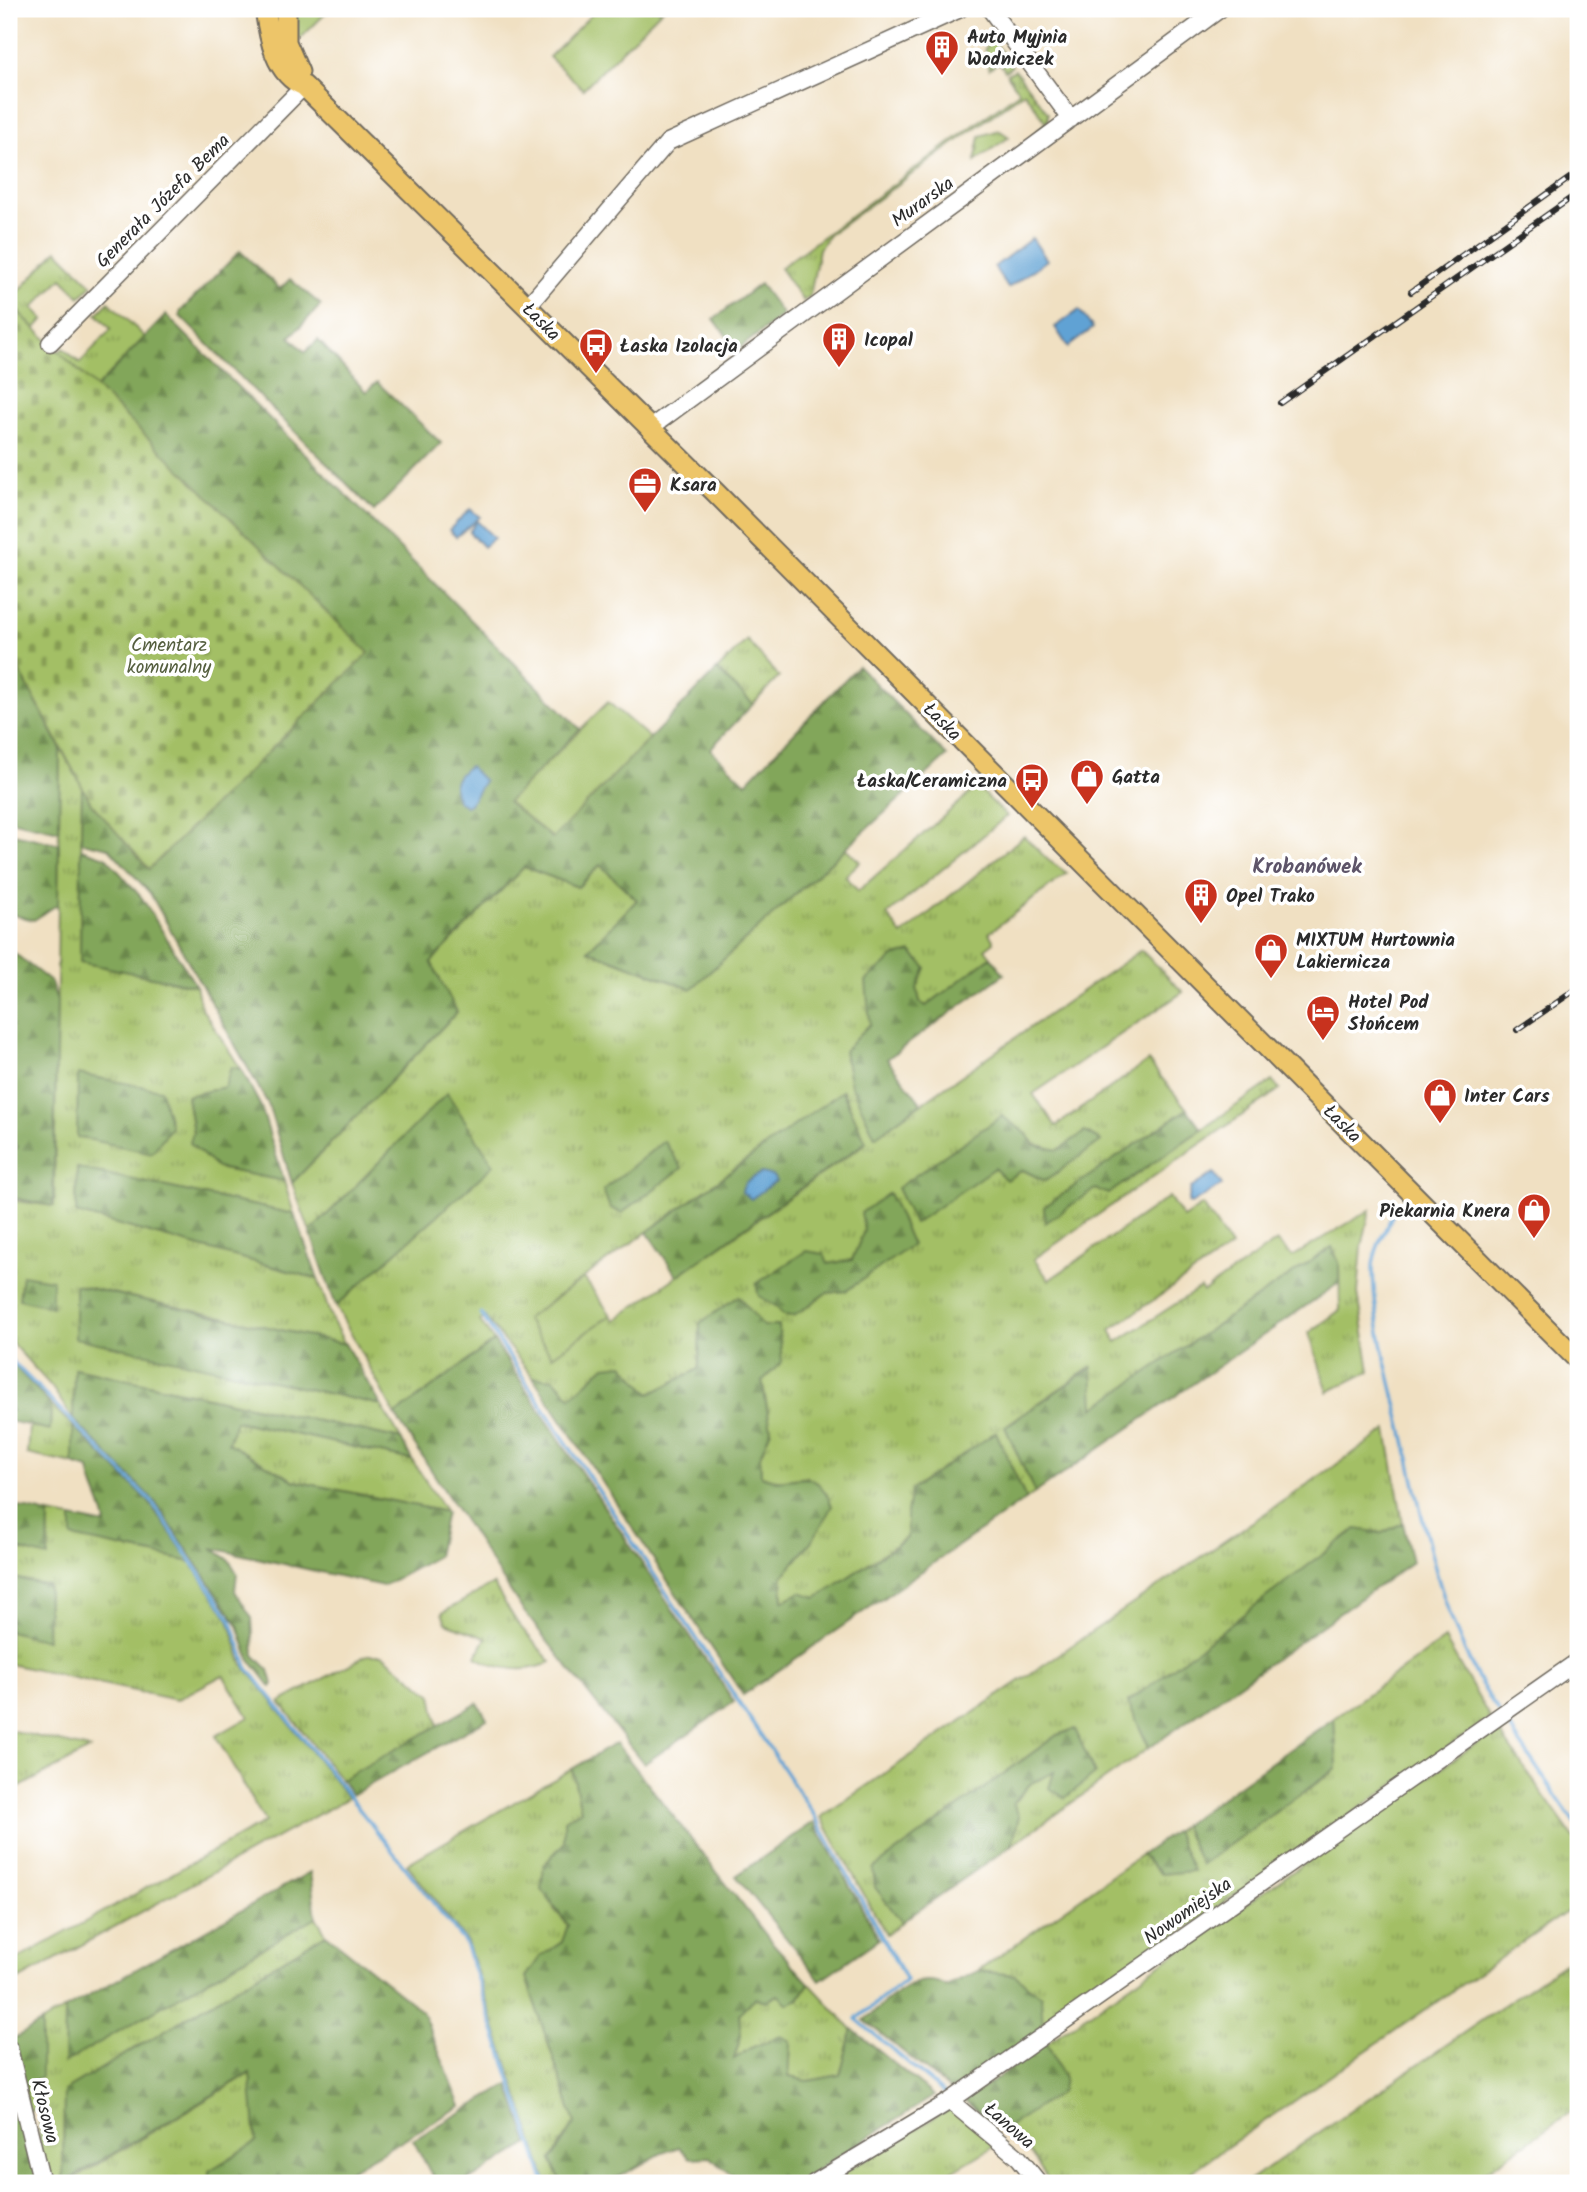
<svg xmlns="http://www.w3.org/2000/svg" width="1587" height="2192" font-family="Kalam,sans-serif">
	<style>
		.grass { fill: url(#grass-tufts); stroke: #677548; stroke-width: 2; fill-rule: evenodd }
		.forest { fill: url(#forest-firs); stroke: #566842; stroke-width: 2 }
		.cemetery { fill: url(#cemetery-stones); stroke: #677548; stroke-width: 2 }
		.garden { fill: #a3bf65; stroke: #677548; stroke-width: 2 }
		.water { fill: #61a2d4; stroke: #466680; stroke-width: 2 }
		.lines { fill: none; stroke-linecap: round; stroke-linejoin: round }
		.stream { stroke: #61a2d4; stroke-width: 3.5 }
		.minor-casing { stroke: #706a60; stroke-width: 19 }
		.major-casing { stroke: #706a60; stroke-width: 23 }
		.minor { stroke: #fff; stroke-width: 16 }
		.major { stroke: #edc569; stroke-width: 19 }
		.rail-casing { stroke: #2b2b2b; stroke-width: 6 }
		.rail { stroke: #fff; stroke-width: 3.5; stroke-dasharray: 10; stroke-linecap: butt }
		.labels { text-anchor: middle; stroke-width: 7; stroke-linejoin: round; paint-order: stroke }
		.poi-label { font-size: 19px; font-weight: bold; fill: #2b2b2b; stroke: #fff; text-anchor: start }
		.street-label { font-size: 19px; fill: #2b2b2b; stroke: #fff }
		.park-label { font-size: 19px; fill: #555f3f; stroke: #fff }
		.neighbourhood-label { font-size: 21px; font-weight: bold; fill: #5d5469; stroke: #fff }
	</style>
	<defs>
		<pattern id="grass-tufts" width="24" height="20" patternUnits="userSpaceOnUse" patternTransform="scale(1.75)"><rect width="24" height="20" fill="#a3bf65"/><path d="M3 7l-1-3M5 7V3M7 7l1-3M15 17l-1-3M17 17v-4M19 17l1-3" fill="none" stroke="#859b53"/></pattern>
		<pattern id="forest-firs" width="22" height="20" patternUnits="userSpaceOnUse" patternTransform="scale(1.75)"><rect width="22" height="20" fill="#82a65a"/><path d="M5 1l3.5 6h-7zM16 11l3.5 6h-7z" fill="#6b874b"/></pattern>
		<pattern id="cemetery-stones" width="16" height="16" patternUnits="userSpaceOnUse" patternTransform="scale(1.75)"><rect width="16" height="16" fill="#a3bf65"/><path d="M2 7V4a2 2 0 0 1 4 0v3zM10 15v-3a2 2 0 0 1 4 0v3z" fill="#859b53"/></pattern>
	</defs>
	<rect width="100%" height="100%" fill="#fff"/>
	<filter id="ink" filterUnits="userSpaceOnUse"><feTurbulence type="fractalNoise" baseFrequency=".0143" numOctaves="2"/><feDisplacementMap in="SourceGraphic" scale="14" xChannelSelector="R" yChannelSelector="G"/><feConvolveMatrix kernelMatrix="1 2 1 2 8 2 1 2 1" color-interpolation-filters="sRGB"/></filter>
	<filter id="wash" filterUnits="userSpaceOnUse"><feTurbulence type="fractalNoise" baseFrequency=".00686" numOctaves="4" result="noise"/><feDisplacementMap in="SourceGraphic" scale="28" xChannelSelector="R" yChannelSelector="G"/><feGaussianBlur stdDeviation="1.57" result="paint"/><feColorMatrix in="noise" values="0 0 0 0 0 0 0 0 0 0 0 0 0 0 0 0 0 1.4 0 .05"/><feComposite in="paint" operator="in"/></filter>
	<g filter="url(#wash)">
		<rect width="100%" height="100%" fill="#f0e0c2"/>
		<path class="grass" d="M298,9H330L295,44L293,17Z
			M993,40L1012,66L1005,71L999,62L989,69L985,48Z
			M1015,70L1048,113V124L1032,136L1046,122L1024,92L829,235L819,249L810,296L803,301L780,268L1019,92L1007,74Z
			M999,130L1009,137L975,161L980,136Z
			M57,250L92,285L80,297L62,278L33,308L44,319L35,329L9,302Z
			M109,302L145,337L96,388L59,352L63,348L80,363L111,329L97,314Z
			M747,640L779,677L753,704L717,670Z
			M60,747L82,786L80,962L196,986L201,1007L241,1069L231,1067L225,1087L187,1096L193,1132L218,1168L284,1181L294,1214L77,1168L76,1213L318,1279L332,1320L345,1344L76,1285L75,1337L381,1405L401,1439L75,1368L73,1419L51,1386L9,1340V1197L16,1201L54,1206Z
			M977,787L1007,816L887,915L902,935L1024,836L1048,860L1067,873L989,933L994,942L985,949L991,957L926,1006L920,1002L917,988L870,1024L875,1136L1141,950L1183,992L1033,1094L1056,1126L1148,1061L1187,1109L1045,1207L1046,1222L1095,1189L1108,1194L1272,1081L1280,1089L1034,1259L1049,1280L1169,1197L1183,1218L1203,1205L1231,1247L1110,1330L1117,1342L1200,1288L1203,1292L1277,1241L1292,1257L1370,1210L1362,1247L1358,1293L1370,1371L1328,1392L1309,1333L1340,1310L1339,1263L1332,1247L1093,1409L1091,1367L1005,1426L1035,1493L1026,1499L995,1432L907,1513V1537L817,1598L783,1601L782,1577L814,1538L808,1477L775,1481L761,1476L760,1456L771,1429L762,1381L763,1326L700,1323L699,1369L649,1395L623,1364L571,1398L554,1379L533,1377L485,1317L480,1321L494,1341L395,1415L336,1306L493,1165L447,1094L310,1232L292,1183L457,1012L431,962L524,867L578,887L600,865L637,900L588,950L691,989L846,848L860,862L845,876L858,891ZM843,1091L866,1143L615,1320L611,1315L552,1356L526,1319ZM1085,1132L1100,1141L1045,1181L1023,1170L1006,1179L995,1168L1027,1134L1034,1144L1058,1150ZM864,1231L846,1291L826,1293L794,1316L783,1315L777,1307L827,1264L852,1260Z
			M51,1405L73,1426V1464L27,1454L29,1426L50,1430Z
			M235,1421L412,1460L446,1512L295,1481L228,1443Z
			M1387,1430L1403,1523L1382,1533L1128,1701L1149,1748L1012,1845L1018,1816L1013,1803L1030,1784L1055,1771L1075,1730L1057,1735L874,1869L875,1887L902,1922L886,1934L821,1817Z
			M49,1514L72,1518V1537L191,1562L229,1620L242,1663L348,1798L9,1985V1964L265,1822L216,1736L249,1717L223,1675L176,1700L9,1664V1631L47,1639L48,1586L9,1577V1547L48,1556Z
			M493,1584L518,1624L551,1662C528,1674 498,1670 476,1657L486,1638L446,1623L442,1613Z
			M1445,1639L1490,1718L1043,2028L1015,1975L978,1971L1141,1855L1161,1874L1193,1871L1175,1831L1183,1825L1201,1864L1337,1769L1334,1718Z
			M367,1655H383L432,1695L438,1726L341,1780L280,1702Z
			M1497,1729L1578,1844V1904L1175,2183H1051L1024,2145L1002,2131L1061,2092L1064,2079L1047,2043Z
			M9,1730L90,1749L9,1793Z
			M572,1769L581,1810L564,1820V1843L544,1865L554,1909L568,1925L562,1942L540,1957L526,1977L575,2123L551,2160L562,2183H547L467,1942L407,1864Z
			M316,1917L326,1934L64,2091L63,2183H47L39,2153L40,2106L29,2112L23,2087L41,2077V2023L65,2009V2062Z
			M1578,1954V2107L1469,2183H1246Z
			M809,1983L852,2029L840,2075L808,2081L789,2077L791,2041L734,2059L741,2036L739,2014L755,1998L767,2001L778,1995L799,2000Z
			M251,2073L256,2142L209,2171V2183H67Z
			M951,2108L998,2144L932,2183H826Z"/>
		<path class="forest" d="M240,251L280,289L290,279L321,305L290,337L305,352L318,340L366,392L377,382L441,443L374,511L180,316V312Z
			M760,284L783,315L737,350L714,319Z
			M166,315L580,729L508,802L552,838L717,670L753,704L710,749L746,783L858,666L947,756L691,989L588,950L637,900L600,865L578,887L524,867L431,962L457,1012L292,1183L268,1104L150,893L109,848L81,842L82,786L91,803L149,868L368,653L96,388Z
			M9,651L60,747L59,831L9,820Z
			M9,833L59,844L58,904L34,920L9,914Z
			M81,849L106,857L142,898L196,986L80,962Z
			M9,949L51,982L57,1001L53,1206L9,1197V1153L18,1147L9,1138Z
			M911,952L926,968L917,988L920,1002L926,1006L991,957L1004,974L887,1059L921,1103L875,1137L851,1085L844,1051L870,1024L866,981L895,956Z
			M231,1067L241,1069L261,1107L284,1181L217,1168L190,1143L193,1132L187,1096L225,1087Z
			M78,1074L161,1090L171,1127L152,1153L77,1137Z
			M842,1091L866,1142L677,1276L647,1232Z
			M447,1093L494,1165L336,1306L310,1232Z
			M1187,1109L1202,1129L1108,1194L1095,1189L1045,1223L1044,1207Z
			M1002,1116L1027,1134L1034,1145L1058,1150L1085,1132L1101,1141L1045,1181L1023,1170L1006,1180L994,1168L914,1224L897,1188Z
			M664,1141L682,1168L622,1213L610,1208L603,1190Z
			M77,1168L294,1214L318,1279L76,1213Z
			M889,1193L912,1245L846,1291L826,1293L794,1316L783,1315L777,1307L759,1296L756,1284L806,1251L824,1254L828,1264L852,1260L864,1231L861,1213Z
			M1332,1247L1339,1263V1283L1035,1493L1005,1427L1092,1367L1094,1408Z
			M22,1275L52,1280V1307L19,1299Z
			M75,1285L345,1344L381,1405L75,1338Z
			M739,1296L763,1326H779L782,1362L762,1381L771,1430L760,1456L761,1476C797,1491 811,1457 832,1506L814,1538L782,1577L783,1601L801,1592L817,1598L907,1538V1513L911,1490L996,1432L1026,1499L743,1695L533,1377L554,1379L571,1397L605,1366L623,1364L650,1394L699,1369L700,1323Z
			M494,1341L734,1702L644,1764L522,1609L395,1415Z
			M9,1360L51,1405L50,1430L9,1421Z
			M74,1368L401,1439L412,1460L236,1421L228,1443L295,1481L446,1512L437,1556L383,1586L212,1548L229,1560L237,1573L235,1591L252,1618L254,1655L269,1670L273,1684L271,1687L249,1658L238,1625L155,1502L73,1419Z
			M73,1426L148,1501L191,1562L72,1537V1518L106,1525C104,1505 92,1490 89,1469L73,1464Z
			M11,1505L49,1514L48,1557L9,1547Z
			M1403,1523L1412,1562L1149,1748L1128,1702L1356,1529L1382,1533Z
			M9,1577L48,1585L47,1640L9,1631Z
			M478,1703L487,1719L352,1795L341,1780Z
			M1334,1718L1337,1768L1201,1865L1183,1825Z
			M1075,1729L1095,1774L1065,1798L1049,1788L1054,1772L1030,1784L1013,1803L1019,1816L1012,1845L902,1922L875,1887L873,1869L1057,1735Z
			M616,1743L770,1940L809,1983L799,1999L788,2004L778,1995L767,2001L755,1998L739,2014L741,2036L734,2059L753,2047L781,2036L791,2041L789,2077L808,2081L840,2075L852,2029L934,2096L796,2183H753L731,2174L710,2157L690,2158L679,2147L662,2153L608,2183H562L551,2160L575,2123L526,1977L540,1957L562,1942L568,1925L541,1889L544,1865L564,1843V1820L581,1810L572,1769Z
			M814,1822L879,1939L820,1980L736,1876Z
			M1175,1831L1193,1871L1161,1874L1141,1855Z
			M310,1872L316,1917L64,2063L65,2009Z
			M326,1934L422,2011L461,2106L328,2183H209V2171L256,2142L250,2073L63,2183L64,2091Z
			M978,1971L1015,1975L1041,1996L1043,2028L952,2091L864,2020C888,2002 915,1968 946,1986Z
			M41,2023V2077L23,2087L11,2040Z
			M1047,2043L1064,2079L1061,2092L1002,2131L965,2101Z
			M9,2065L39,2183H9Z
			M509,2085L529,2144L464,2183H436L413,2140Z"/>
		<path class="cemetery" d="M9,303L369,653L149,869L91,803L9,651Z"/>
		<path class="garden" d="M597,9H663L583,89L549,57Z
			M608,702L650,738L553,838L508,802Z
			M584,1278L611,1315L552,1356L526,1319Z"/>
		<path class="water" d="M1032,238L1047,260L1008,288L994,267Z
			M1079,310L1093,328L1068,347L1055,327Z
			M470,509L480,517L456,537L449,530Z
			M477,521L494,538L483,547L469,532Z
			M469,766L484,781L470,804L466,806L459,802C449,787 455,776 469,766Z
			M762,1173L773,1176L776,1181L751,1199L742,1192C743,1180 752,1178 762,1173Z
			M1214,1173L1222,1185L1191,1204L1188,1203L1191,1188Z"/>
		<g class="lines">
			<path class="stream" d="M1396,1208C1388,1225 1373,1250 1373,1268C1374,1326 1391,1380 1404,1436C1426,1532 1442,1630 1499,1712
				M481,1314L814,1815L906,1980L856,2019L949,2097
				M9,1358L152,1502L231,1620L247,1667L465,1943L545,2183
				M1503,1718L1578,1828"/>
		</g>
	</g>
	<g filter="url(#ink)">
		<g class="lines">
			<g class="minor-casing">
				<path id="minor" d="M990,9L1071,119
					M527,307L668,142L960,9
					M50,343L304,86
					M650,428L1220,9
					M9,2048L42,2183
					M950,2101L1019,2158L1039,2183
					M814,2183L950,2101L1578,1661"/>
			</g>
			<g class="major-casing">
				<path id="major" d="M265,9C269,37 275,74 304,86L715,492L1578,1360
					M286,9V42L299,72"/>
			</g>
			<use href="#minor" class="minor"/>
			<use href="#major" class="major"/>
			<g class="rail-casing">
				<path id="rail" d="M1411,292L1578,172
					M1280,403L1578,193
					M1517,1030L1578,988"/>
			</g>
			<use href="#rail" class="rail"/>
		</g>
	</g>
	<defs>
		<g id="building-pin" transform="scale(1.75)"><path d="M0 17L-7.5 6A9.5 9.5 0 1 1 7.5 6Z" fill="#c8321e" stroke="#fff"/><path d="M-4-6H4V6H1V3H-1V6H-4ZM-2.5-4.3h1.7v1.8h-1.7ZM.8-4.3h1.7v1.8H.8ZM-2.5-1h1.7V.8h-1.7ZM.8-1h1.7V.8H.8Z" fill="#fff"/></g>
		<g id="bus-pin" transform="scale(1.75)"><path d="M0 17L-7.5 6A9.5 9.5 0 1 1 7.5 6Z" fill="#c8321e" stroke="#fff"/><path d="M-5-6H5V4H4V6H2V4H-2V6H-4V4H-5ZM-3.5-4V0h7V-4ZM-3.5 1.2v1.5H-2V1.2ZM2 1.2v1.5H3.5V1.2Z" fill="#fff"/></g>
		<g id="office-pin" transform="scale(1.75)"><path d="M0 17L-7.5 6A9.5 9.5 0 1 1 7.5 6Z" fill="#c8321e" stroke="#fff"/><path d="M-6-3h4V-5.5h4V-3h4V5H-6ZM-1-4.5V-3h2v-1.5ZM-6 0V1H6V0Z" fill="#fff"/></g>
		<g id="shop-pin" transform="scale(1.75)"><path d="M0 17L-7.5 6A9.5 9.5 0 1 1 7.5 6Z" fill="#c8321e" stroke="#fff"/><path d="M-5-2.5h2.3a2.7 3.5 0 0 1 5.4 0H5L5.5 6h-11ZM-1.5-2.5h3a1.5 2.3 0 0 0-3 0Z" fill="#fff"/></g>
		<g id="hotel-pin" transform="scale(1.75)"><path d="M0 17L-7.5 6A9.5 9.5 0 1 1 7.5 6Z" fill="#c8321e" stroke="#fff"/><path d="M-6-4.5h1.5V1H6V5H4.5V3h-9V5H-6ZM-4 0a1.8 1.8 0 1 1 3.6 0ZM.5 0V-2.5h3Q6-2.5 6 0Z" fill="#fff"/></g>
	</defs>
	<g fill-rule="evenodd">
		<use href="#building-pin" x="942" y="47"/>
		<use href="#building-pin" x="839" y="339"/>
		<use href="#bus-pin" x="596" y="345"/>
		<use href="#office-pin" x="645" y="484"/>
		<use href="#shop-pin" x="1087" y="776"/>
		<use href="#bus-pin" x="1032" y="780"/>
		<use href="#building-pin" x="1201" y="895"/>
		<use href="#shop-pin" x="1271" y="950"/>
		<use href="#hotel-pin" x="1323" y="1012"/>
		<use href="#shop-pin" x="1440" y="1095"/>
		<use href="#shop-pin" x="1534" y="1210"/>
	</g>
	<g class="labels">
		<g class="poi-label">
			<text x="967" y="43">Auto Myjnia<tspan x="967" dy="22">Wodniczek</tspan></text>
			<text x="864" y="346">Icopal</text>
			<text x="620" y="352">Łaska Izolacja</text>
			<text x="670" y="491">Ksara</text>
			<text x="1112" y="783">Gatta</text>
			<text x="1007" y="787" text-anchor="end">Łaska/Ceramiczna</text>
			<text x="1226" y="902">Opel Trako</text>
			<text x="1296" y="946">MIXTUM Hurtownia<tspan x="1296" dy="22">Lakiernicza</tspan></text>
			<text x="1348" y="1008">Hotel Pod<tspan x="1348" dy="22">Słońcem</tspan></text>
			<text x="1464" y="1102">Inter Cars</text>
			<text x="1510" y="1217" text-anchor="end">Piekarnia Knera</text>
		</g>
		<g class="street-label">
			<text transform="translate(162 200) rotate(-45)" y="7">Generała Józefa Bema</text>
			<text transform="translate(922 201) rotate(-36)" y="7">Murarska</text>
			<text transform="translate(542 321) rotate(45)" y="7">Łaska</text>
			<text transform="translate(943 721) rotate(45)" y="7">Łaska</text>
			<text transform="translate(1343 1123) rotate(45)" y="7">Łaska</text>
			<text transform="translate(1187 1910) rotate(-35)" y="7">Nowomiejska</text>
			<text transform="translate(46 2111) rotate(76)" y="7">Kłosowa</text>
			<text transform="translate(1010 2125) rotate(41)" y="7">Łanowa</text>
		</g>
		<g class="park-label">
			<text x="169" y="651">Cmentarz<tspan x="169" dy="22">komunalny</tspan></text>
		</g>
		<g class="neighbourhood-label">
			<text x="1307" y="873">Krobanówek</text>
		</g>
	</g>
	<rect width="1587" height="2192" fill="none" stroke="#fff" stroke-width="35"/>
</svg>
